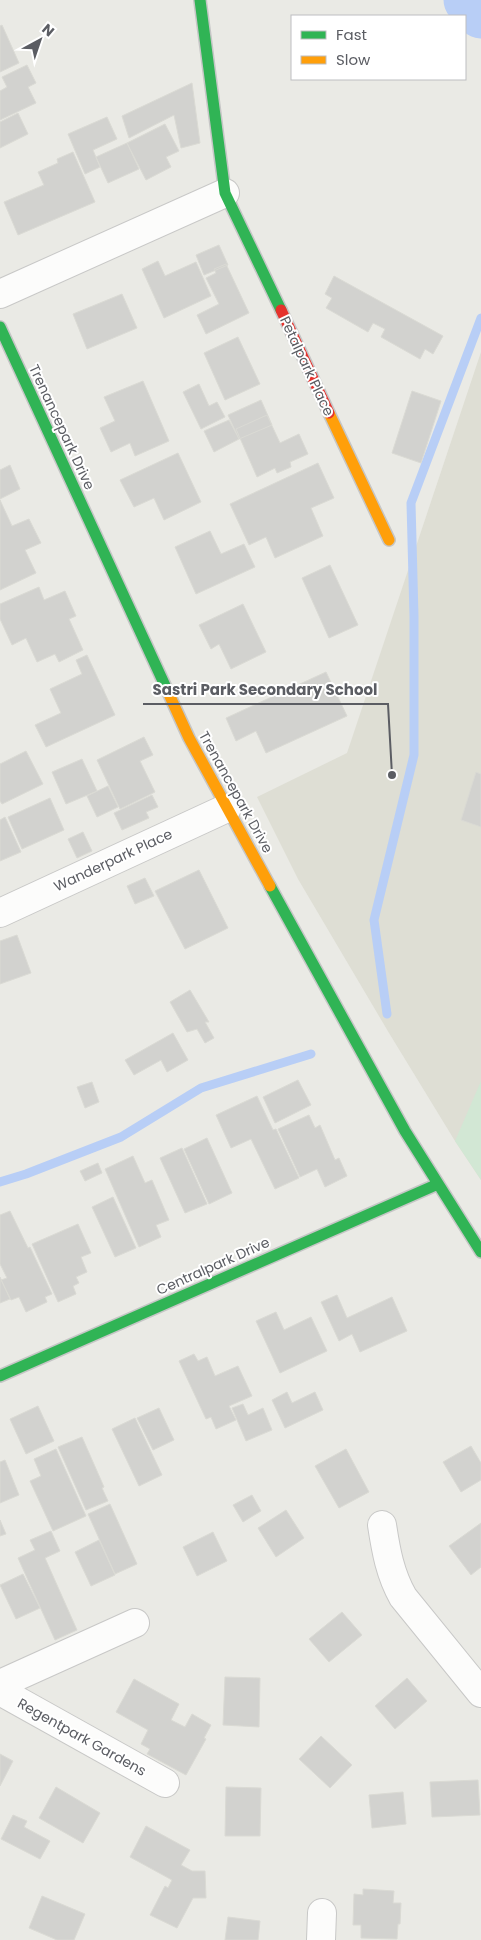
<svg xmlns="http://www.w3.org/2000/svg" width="481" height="1940" font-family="Poppins,sans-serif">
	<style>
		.education { fill: #deded4 }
		.green { fill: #d2e7d4 }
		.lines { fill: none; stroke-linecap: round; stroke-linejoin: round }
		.stream { stroke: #b8cef6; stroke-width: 9 }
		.river { stroke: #b8cef6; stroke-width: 49 }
		.building { fill: #d2d2cf; stroke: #dadad4 }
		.street-casing { stroke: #c8c8c7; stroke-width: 30 }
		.fast-casing { stroke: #c6c6c6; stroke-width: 14 }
		.slow-casing { stroke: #c6c6c6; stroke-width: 14 }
		.jam-casing { stroke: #c6c6c6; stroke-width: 14 }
		.street { stroke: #fcfcfb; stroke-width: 28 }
		.fast { stroke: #30b455; stroke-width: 11 }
		.slow { stroke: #ff9f0a; stroke-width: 11 }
		.jam { stroke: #e5322d; stroke-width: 11 }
		.labels { text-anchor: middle; stroke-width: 4; stroke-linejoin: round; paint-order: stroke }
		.street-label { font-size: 14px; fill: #5b5d63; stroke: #fff }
		.leader { fill: none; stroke: #5b5d63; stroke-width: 2 }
		.callout-dot { fill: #5b5d63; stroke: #fff; stroke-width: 2 }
		.callout-label { font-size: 15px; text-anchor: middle; font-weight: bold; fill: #5b5d63; stroke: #fff; stroke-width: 4; stroke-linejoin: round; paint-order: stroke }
	</style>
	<rect width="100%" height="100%" fill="#eaeae5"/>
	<path class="education" d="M481,352V1180L455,1141L389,1033L298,879L257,797L347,753Z"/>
	<path class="green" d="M481,1081V1180L455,1141Z"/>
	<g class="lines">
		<path class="stream" d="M387,1014L374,920L414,755V616L411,503L481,318
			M0,1182L26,1174L121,1137L201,1088L311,1054"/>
		<path class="river" d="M468,0L481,14"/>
	</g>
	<path class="building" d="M2,25L19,63L0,72V26Z
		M27,65L36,83L28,87L36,103L0,120V91L7,87L2,77Z
		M192,83L200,143L181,148L174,115L129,138L122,116Z
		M18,113L28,134L0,148V122Z
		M107,117L117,139L93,150L100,167L85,174L68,134Z
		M165,124L179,151L166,157L171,167L146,180L127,143Z
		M127,143L139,169L108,183L96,157Z
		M73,152L95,202L18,235L4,202L44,185L38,172L58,163L57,159Z
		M219,245L228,265L204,275L196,255Z
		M158,261L165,276L196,262L211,296L164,318L142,269Z
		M226,264L249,313L206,334L197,315L219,304L206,278L216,273L214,269Z
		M334,276L443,336L433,354L425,349L420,359L381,337L385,329L373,323L368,332L326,308L332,298L325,294Z
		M122,294L137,328L87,349L73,314Z
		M238,337L260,384L225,400L204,353Z
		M143,381L169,441L135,456L130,443L111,452L100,428L115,421L104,397Z
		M199,384L209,406L217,402L225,417L201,429L183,392Z
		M412,391L441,401L421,463L392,453Z
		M261,400L272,425L239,439L228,415Z
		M267,415L280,443L299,434L308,454L290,462L291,467L277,473L275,468L257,477L236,429Z
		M229,420L239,439L214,452L204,431Z
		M178,453L201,502L164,520L154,498L134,507L120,480Z
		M318,463L334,498L311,508L323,536L275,558L266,537L249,545L230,504Z
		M10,465L20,489L0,499V470Z
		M0,500L12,526L29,519L41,543L25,550L36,573L0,590Z
		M210,531L221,554L244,544L255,567L196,594L175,547Z
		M330,565L358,625L329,638L302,578Z
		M39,587L44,600L65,591L76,616L69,619L83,650L59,662L55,654L37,662L26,638L12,645L0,619V604Z
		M243,604L266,652L231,669L219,644L211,649L199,625Z
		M87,655L115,715L46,747L35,725L61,713L50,689L82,674L76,660Z
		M326,672L347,716L266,753L256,731L236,741L226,718Z
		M144,737L153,755L140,761L155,792L120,809L97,760Z
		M26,751L43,784L2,804L0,801V764Z
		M82,759L97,791L66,804L52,772Z
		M476,772L481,774V827L461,820Z
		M108,786L118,807L97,817L87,796Z
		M152,795L158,807L146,812L149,818L122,830L114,813Z
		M50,798L64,830L22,849L8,817Z
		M5,817L21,852L0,861V820Z
		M83,832L92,851L77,858L68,839Z
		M199,870L228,928L185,949L155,891Z
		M145,878L154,896L135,904L127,886Z
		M17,935L31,973L0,984V941Z
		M190,990L209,1022H205L214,1038L205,1043L197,1029L187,1032L170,1002Z
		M173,1033L188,1060L167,1072L161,1060L134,1075L125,1060Z
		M298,1080L311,1105L275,1123L263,1097Z
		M92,1082L99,1102L85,1108L77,1087Z
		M257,1096L273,1130L276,1129L299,1178L275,1189L251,1139L231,1148L216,1115Z
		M309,1115L315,1128L320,1125L335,1160L339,1158L347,1176L325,1187L317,1169L300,1177L278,1129Z
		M207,1138L232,1193L209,1204L184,1149Z
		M182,1148L207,1204L185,1213L160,1158Z
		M133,1156L145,1183L152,1180L169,1220L156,1225L161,1237L139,1247L105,1169Z
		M98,1163L102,1173L85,1181L80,1171Z
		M113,1197L136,1248L115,1257L92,1207Z
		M10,1211L28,1248L30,1247L52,1294L45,1297L47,1302L26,1312L19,1297L11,1300L1,1280L7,1278L0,1264V1215Z
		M78,1224L91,1253L81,1257L87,1272L76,1277L79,1283L73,1286L76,1294L58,1302L32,1244Z
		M0,1277L10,1299L0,1303Z
		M337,1295L347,1318L392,1297L407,1331L360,1352L352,1334L339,1341L321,1302Z
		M276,1312L284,1330L311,1317L327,1351L280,1373L256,1321Z
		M194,1354L198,1361L207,1357L215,1376L238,1366L252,1396L229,1406L236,1420L216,1429L211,1417L206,1419L179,1361Z
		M287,1392L292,1403L315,1392L323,1410L285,1428L272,1400Z
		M243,1404L248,1415L263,1408L272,1430L246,1441L232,1408Z
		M38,1406L54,1441L26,1454L10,1419Z
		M159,1408L174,1440L153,1450L137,1418Z
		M135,1418L162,1475L139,1486L112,1429Z
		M82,1437L104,1487L102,1488L108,1501L86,1510L58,1447Z
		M471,1446L481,1463V1480L461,1492L443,1462Z
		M56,1449L86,1516L53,1531L30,1481L41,1476L34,1459Z
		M346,1449L369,1492L339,1508L315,1466Z
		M5,1460L19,1495L0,1503V1462Z
		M252,1495L261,1511L243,1522L233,1505Z
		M110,1504L137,1564L115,1574L88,1514Z
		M286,1510L304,1538L276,1557L258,1528Z
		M0,1520L6,1534L0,1536Z
		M481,1523V1567L471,1575L449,1546Z
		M51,1531L60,1551L45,1558L77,1630L55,1640L18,1558L35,1550L30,1540Z
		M213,1532L227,1561L197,1576L183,1547Z
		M99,1540L115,1575L91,1586L75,1552Z
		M23,1574L40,1608L16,1619L0,1585Z
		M342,1612L362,1635L329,1662L309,1639Z
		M225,1677L260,1678L259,1727L223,1725Z
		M407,1678L427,1701L395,1729L375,1706Z
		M134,1679L179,1704L171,1720L185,1727L192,1714L211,1725L204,1738L206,1739L186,1775L147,1754L150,1749L141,1744L148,1730L116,1712Z
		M321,1736L352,1765L330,1788L299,1759Z
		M0,1754L13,1761L0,1786Z
		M478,1780L480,1815L432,1817L430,1782Z
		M56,1787L100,1813L83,1843L39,1818Z
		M226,1787L261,1788L260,1836H225Z
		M403,1792L406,1824L372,1828L369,1795Z
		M13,1815L27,1821L24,1827L50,1841L40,1859L1,1839Z
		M146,1826L190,1850L181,1865L192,1871H205L206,1898H193L177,1928L150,1915L165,1886L168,1888L172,1880L130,1857Z
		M363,1889L394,1891L393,1903H401L400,1924H398L397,1939L361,1938V1925H353L354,1894L363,1895Z
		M42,1896L85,1914L74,1940H57L29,1928Z
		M228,1917L260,1921L258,1940H225Z"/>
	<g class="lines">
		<g class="street-casing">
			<path id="street" d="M0,294L225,193
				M0,913L227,808
				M382,1525C386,1551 390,1574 403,1597L481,1693
				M0,1684L135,1623
				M0,1691L165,1783
				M321,1940L322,1913"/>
		</g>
		<g class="fast-casing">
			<path id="fast" d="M200,0L225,193L281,310
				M0,327L168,692
				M270,886L405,1131L481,1252
				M0,1376L438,1184"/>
		</g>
		<g class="slow-casing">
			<path id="slow" d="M329,413L389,540
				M168,692L189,738L270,886"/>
		</g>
		<g class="jam-casing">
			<path id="jam" d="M281,310L329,413"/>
		</g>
		<use href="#street" class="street"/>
		<use href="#fast" class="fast"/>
		<use href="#slow" class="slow"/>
		<use href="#jam" class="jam"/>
	</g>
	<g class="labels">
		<g class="street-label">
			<text transform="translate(307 366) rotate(65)" y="5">Petalpark Place</text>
			<text transform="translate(62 427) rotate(65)" y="5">Trenancepark Drive</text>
			<text transform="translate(236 792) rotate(61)" y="5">Trenancepark Drive</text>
			<text transform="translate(113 860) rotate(-25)" y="5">Wanderpark Place</text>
			<text transform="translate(213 1266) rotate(-24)" y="5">Centralpark Drive</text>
			<text transform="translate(82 1737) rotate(29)" y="5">Regentpark Gardens</text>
		</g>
	</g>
	<path class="leader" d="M392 775L388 704H143"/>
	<circle class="callout-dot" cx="392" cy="775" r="5"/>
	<g class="callout-label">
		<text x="265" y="695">Sastri Park Secondary School</text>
	</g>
	<rect x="291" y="15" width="175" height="65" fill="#ffffff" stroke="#bdbec1"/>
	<rect x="301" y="31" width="25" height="8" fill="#30b455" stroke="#bdbec1"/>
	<text x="336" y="40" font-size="15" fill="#5b5d63">Fast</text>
	<rect x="301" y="56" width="25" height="8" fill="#ff9f0a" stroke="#bdbec1"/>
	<text x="336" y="65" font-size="15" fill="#5b5d63">Slow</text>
	<g transform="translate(40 40) rotate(40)" stroke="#ffffff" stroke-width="4" paint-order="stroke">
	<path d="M0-4L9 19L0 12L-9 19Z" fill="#5b5d63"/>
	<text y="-8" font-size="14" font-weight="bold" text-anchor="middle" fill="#5b5d63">N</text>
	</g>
</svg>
